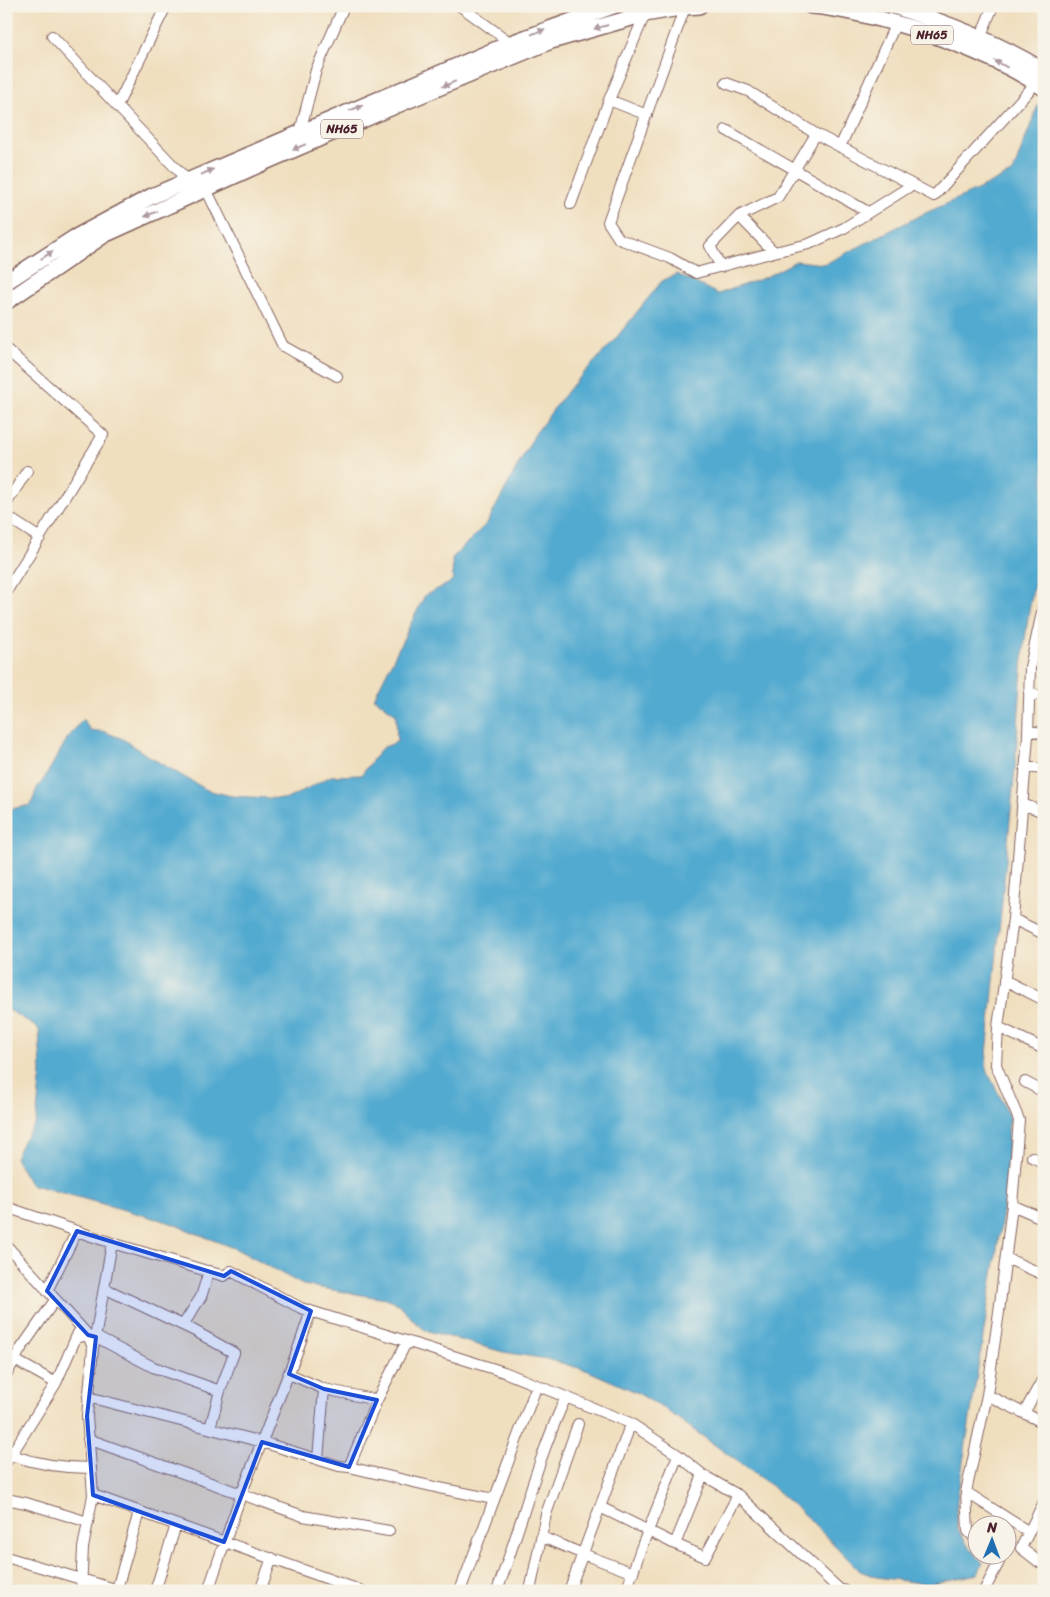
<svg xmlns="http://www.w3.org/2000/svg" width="1050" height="1597" font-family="Sriracha,sans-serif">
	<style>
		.water { fill: #53aad0; stroke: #4e647e }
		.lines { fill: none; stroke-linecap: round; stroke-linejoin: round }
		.minor-casing { stroke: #84625f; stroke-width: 12 }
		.highway-casing { stroke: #84625f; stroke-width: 18 }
		.minor { stroke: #fff; stroke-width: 10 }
		.highway { stroke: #fff; stroke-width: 15 }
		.oneway { fill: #ae9aa0 }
		.marked { fill: #1d4ed8; fill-opacity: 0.2; stroke: #1d4ed8; stroke-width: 4; stroke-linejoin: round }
		.labels { text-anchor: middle; stroke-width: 4; stroke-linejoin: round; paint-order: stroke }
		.shield { fill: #f7f3e8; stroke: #7e5f64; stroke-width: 1 }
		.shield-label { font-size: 12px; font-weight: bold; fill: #4a1f2b }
	</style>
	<rect width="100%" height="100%" fill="#f7f3e8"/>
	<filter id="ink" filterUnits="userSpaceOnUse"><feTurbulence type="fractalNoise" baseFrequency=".02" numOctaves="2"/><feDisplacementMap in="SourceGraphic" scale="10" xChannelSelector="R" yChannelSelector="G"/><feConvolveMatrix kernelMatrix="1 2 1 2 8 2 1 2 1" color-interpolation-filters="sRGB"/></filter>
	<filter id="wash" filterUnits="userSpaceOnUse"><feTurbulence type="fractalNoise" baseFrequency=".0096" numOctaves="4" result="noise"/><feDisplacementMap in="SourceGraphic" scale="20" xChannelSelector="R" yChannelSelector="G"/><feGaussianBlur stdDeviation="1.12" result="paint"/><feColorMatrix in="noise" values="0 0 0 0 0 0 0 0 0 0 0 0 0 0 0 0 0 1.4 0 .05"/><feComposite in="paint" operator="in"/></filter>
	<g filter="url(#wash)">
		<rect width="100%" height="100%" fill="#f0dfbf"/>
		<path class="water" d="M1038,105L1044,110V548C1021,619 1021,695 1015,768C1006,867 995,966 986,1065L989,1075L1001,1098L1009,1117L1005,1199L957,1500V1529L969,1547L983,1563L978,1574L928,1584L876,1577L860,1571L810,1520L769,1484L666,1410L636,1392L586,1370L547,1359L503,1352L425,1330L414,1321L403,1308L392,1300L303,1285L238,1250L168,1222L30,1184L15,1158L23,1141L36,1122L41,1072L39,1029L6,1008V847L9,844C7,832 6,821 10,809L31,805L37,788L44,779L67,739L83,719L90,730L105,732L123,739L148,756L207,790L231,796L287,799L331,776L361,775L382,748L397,742L396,714L374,698L425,595L448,584L453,579L452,558L487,523L535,434L567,391L612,343L662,281L677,274L718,294L766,277L796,261L825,264L919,216L979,189L1013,172Z"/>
	</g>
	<g filter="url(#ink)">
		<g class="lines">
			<g class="minor-casing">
				<path id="minor" d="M166,6L117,106L188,181
					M460,6L511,43
					M685,7L608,222L619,239L670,258L696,273L774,252
					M52,36L117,106
					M980,38L993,6
					M726,83L748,91L816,134
					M609,100L647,115
					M726,130L868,212
					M300,132L316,70L344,6
					M840,147L896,23
					M912,185L844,228L809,244L774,252L739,216L778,197L816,134L934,196L1036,83
					M206,189L283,346L337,376
					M571,204L609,100L645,14
					M721,267L710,246L739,216
					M6,349L103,435L6,592
					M6,504L27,471
					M6,516L40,538
					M1029,693L1044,696
					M1028,730L1044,734
					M1025,767L1044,769
					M1022,804L1044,812
					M1013,919L1028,736L1030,667L1044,603
					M1004,980L1044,1000
					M998,1027L1044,1049
					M1025,1082L1044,1092
					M1032,1157L1044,1163
					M1012,1205L1019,1120L996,1065L998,1027L1013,919L1044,934
					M6,1207L112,1243L224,1276L231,1271L301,1308L504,1372L630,1423L678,1455L703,1475L738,1495L839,1589L846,1591
					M6,1245L88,1335L93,1348L87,1416L93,1495L83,1548L81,1591
					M1006,1258L1044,1275
					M104,1288L193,1330L234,1353L220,1391L210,1428
					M47,1291L77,1231
					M183,1325L201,1297L209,1271
					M76,1338L88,1335L96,1337L153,1367L220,1391
					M94,1344L112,1243
					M6,1355L56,1383L78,1333
					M289,1374L324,1389L318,1459
					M6,1375L20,1350L55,1300
					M324,1389L377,1400
					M987,1395L999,1312L1012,1205L1044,1219
					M88,1397L262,1442L339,1466L349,1467L439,1488L494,1499
					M1024,1413L1044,1377
					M88,1439L303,1516L389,1531
					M11,1455L56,1383
					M6,1462L11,1455C37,1464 63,1468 90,1468
					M349,1467L377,1400L407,1341
					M966,1492L1029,1532
					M93,1495L362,1591
					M6,1499L26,1503L88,1522
					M1044,1502L1021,1548L1039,1562L1044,1563
					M600,1507L675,1544L703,1475
					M542,1537L583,1554L633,1573
					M978,1541L968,1531L966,1492L987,1395L1044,1423
					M675,1544L705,1557L738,1495
					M6,1557L122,1591
					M117,1589L139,1512
					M6,1590L9,1591
					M155,1591L176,1525
					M208,1591L241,1495L297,1352L311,1311
					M260,1591L272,1558
					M460,1591L537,1385
					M497,1591C521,1527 537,1459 566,1397
					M530,1591L546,1514L578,1424
					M569,1591L627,1434L630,1423
					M626,1591L642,1546L678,1455
					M984,1591L999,1562L991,1554"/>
			</g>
			<g class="highway-casing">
				<path id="highway" d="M811,6C829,7 846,11 864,15C923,29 993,54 1044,88
					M894,6C946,23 997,42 1044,71
					M6,282L74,238L152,196L511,43L613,6
					M6,302L104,235L265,162L397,105L551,41L645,14L685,7L699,6"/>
			</g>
			<use href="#minor" class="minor"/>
			<use href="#highway" class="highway"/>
		</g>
		<defs><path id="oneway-solid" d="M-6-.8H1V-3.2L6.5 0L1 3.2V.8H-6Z" transform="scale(1.25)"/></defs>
		<g class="oneway">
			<use href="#oneway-solid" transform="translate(601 27) rotate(164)"/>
			<use href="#oneway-solid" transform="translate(538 32) rotate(-21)"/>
			<use href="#oneway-solid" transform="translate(1001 64) rotate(-152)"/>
			<use href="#oneway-solid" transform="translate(449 84) rotate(158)"/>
			<use href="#oneway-solid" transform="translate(356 108) rotate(-22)"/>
			<use href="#oneway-solid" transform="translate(299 147) rotate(157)"/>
			<use href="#oneway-solid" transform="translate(207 172) rotate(-24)"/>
			<use href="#oneway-solid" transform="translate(151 214) rotate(156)"/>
			<use href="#oneway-solid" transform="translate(47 255) rotate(-33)"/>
		</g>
	</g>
	<path class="marked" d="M77,1231L224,1276L231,1271L311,1311L289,1374L324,1389L377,1400L349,1467L262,1442L224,1542L93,1495L87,1416L96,1337L88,1335L47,1291Z"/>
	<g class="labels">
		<g class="shield">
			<rect x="911" y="25.5" width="42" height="19" rx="4"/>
			<rect x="321" y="119.5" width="42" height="19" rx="4"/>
		</g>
		<g class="shield-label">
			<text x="932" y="39">NH65</text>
			<text x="342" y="133">NH65</text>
		</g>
	</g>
	<rect width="1050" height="1597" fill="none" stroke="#f7f3e8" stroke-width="25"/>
	<g transform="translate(992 1540) rotate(1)"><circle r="24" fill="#f7f3e8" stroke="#b29e9c"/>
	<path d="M0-4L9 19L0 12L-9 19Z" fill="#1f6fb2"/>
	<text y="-8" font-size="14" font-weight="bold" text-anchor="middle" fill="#4a1f2b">N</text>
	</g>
</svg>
